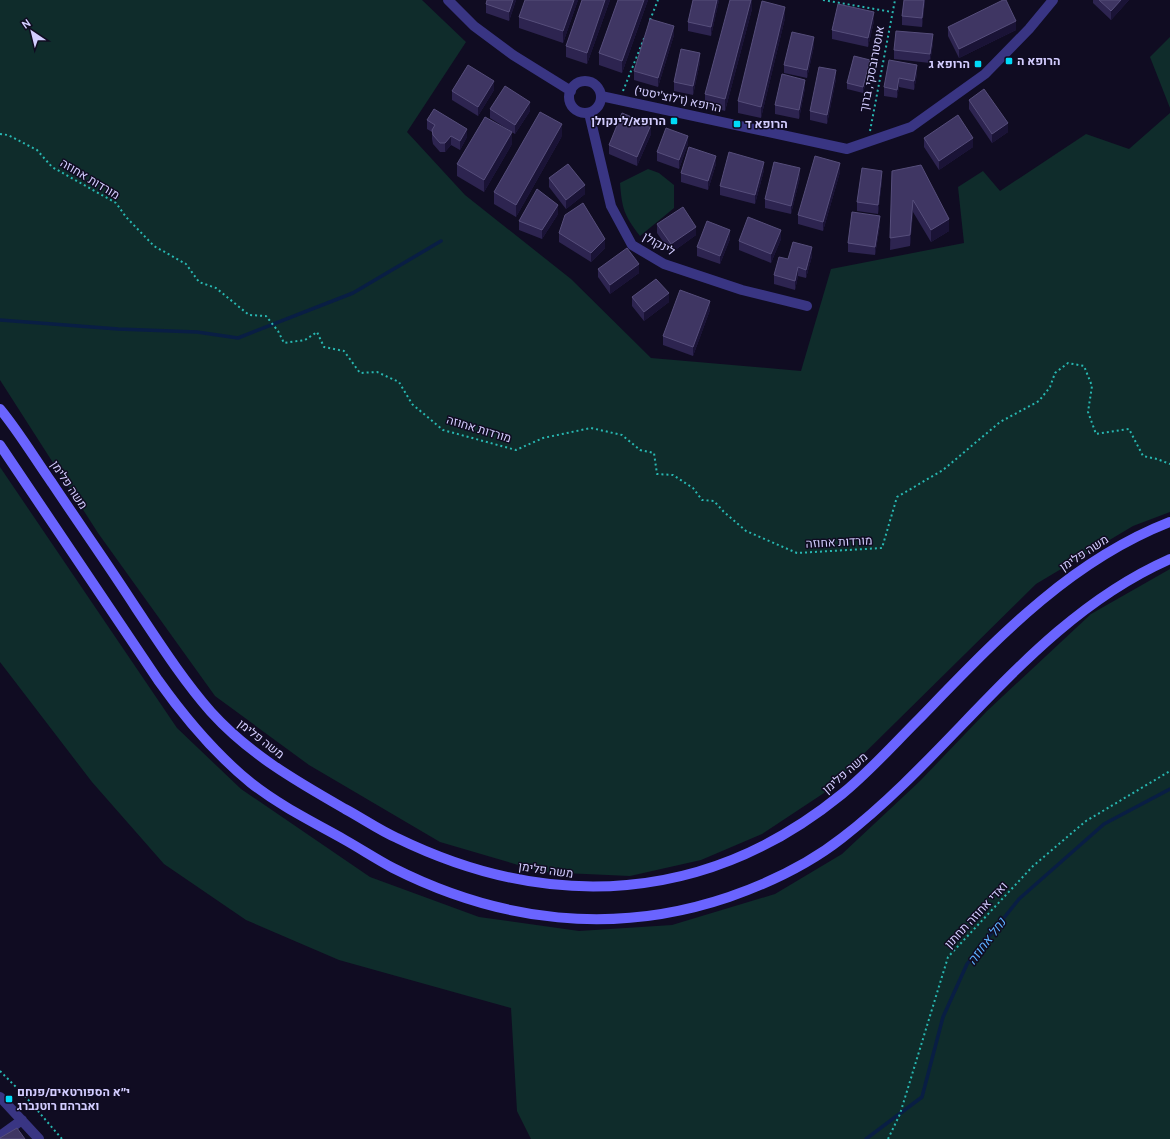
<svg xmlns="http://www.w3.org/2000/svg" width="1170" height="1139" font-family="Cabin,Heebo,sans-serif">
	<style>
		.green { fill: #0f2c2b }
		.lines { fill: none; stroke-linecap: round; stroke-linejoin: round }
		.stream { stroke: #091e44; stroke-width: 3.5 }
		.path { stroke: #28b7b1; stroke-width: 2; stroke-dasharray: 2 3; stroke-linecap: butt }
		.street { stroke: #393583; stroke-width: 10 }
		.secondary { stroke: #6a64ff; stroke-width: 10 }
		.wall { fill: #2d2450 }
		.shaded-wall { fill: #1a1336 }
		.building { fill: #3f3663; stroke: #564e7b }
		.poi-dot { fill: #00dbf8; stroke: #100c22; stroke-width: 1.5 }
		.labels { text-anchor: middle; stroke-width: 3; stroke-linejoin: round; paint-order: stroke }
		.poi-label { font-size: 12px; font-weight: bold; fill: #d3cdff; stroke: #100c22; text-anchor: start }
		.street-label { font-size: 12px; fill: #d3cdff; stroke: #100c22 }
		.water-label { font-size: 13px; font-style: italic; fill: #5bb0ff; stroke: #100c22 }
	</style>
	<rect width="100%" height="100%" fill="#100c22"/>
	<path class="green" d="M0,0H422L466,42L407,132L465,195L571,279L651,358L801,371L831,269L964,243L958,187L983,171L1000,191L1086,134L1129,149L1170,113V512L1133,526L1036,584L824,793L762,834L701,860L630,876L542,872L440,842L309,765L215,696L98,533L0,380Z
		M1170,37V108L1150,57Z
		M648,169L659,173L674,185V208L640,236C624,215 622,209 620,183Z
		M0,467L177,728L241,789L370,877L479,917L579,931L672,925L775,894L842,854L920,781L987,711L1091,614L1170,569V1139H531L517,1111L511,1008L339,960L246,920L164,864L92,782L0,662Z"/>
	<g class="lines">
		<path class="stream" d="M0,320L118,329L197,332L238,338L353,293L441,241
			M866,1139L922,1097L943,1017L967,964L1019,899L1104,824L1170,789"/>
		<path class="path" d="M823,0L892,12
			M650,20L658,0
			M623,91L645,36
			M870,131L895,0
			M0,134L8,135L37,150L52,167L116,203L126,217L154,246L186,264L199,282L216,288L249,315L266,316L278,331L284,343L305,340L317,332L324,347L344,351L360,373L377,372L399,382L412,404L443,430L516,450L543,438L591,428L622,435L640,450L654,453L657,474L673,475L693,488L702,500L714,501L724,512L746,531L797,553L882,548L897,497L943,470L1000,422L1039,401L1050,387L1055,373L1068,363L1084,366L1092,386L1088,412L1096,434L1129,429L1143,456L1157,459L1170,464
			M0,1071L25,1096L62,1139
			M888,1139L900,1114L948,957L1033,866L1086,821L1170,771"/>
		<path class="street" d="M448,0L474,26L513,55L571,91
			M569 97a16 16 0 1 1 32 0a16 16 0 1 1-32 0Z
			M601,96L847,149L911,127L985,74L1029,29L1053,0
			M589,113L611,206L632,245L664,264L742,290L807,306
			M0,1097L39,1139
			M0,1136L22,1120"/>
		<path class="secondary" d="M0,409C19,432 35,459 52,483C80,525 109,566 136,608C160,644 183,680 211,712C249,754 296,781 345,809C362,818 379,830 397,838C551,913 708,903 842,794C869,772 893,745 918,720C993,643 1067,562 1170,522
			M0,445L158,680C185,718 214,753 251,783C280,806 313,822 345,840C361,849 376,859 393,868C500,922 614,936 729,897C769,883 809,864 842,838C956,750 1034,619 1170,559"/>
	</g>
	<path class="wall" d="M516,0L509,21L486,13V4Z
		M578,0L563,43L519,28V17Z
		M582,0H610L587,64L566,57V46Z
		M618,0H648L622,73L599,65V53Z
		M719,0L711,36L688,31V22Z
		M752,0V9L725,111L705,105V94Z
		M904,0H925L922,27L902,25V16Z
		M1093,0H1129L1111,20L1093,3Z
		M785,18L761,118L738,113V101Z
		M874,21L868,47L832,39V30Z
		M948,27L1016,30L959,58L948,36Z
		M674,35L658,87L634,80V71Z
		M933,43L930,63L894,59V50Z
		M814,46L807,78L784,73V65Z
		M700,62L693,95L674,91V82Z
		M917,65V74L914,90L899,87L897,98L884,96V87Z
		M870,66L863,93L847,89V83Z
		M836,79L827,124L810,120V111Z
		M805,88L799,119L775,114V105Z
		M494,90L478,116L452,100V91Z
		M969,100L1008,132L992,143L969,109Z
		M490,109L530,111L515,134L490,118Z
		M427,120L467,137L460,150L451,145L445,152H440L433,144L432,139V132L427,129Z
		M651,134L637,166L609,154V145Z
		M562,136L516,217L494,204V192Z
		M924,138L973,147L939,170L924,147Z
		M512,144L484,192L457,176V164Z
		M688,144L679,169L657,161V152Z
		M716,164L708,190L681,182V173Z
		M764,170L755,204L720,195V186Z
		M892,171L949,231L931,242L913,212L910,246L890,250Z
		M840,172L823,231L798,224V215Z
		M800,177L791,214L765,208V199Z
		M549,178L585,194L566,209L549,187Z
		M882,180L878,214L857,211V202Z
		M558,214L542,239L519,230V221Z
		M657,224L696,235L671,253L657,233Z
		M880,225L875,255L848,252V243Z
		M559,233L605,248L591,262L559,242Z
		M730,239L720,264L697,256V247Z
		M781,239L771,263L739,250V241Z
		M812,256L806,278L798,276L795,290L774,284V275L788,259Z
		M598,269L639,273L610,294L598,277Z
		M632,297L669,302L644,321L632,306Z
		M710,310L693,356L663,345V336Z"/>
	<path class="shaded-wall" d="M513,0H516L509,21V12Z
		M574,0H578L563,43V31Z
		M605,0H610L587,64V53Z
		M644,0H648L622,73V61Z
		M717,0H719L711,36V27Z
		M751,0H752V9L725,111V99Z
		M924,0H925L922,27V18Z
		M1121,0H1129L1111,20V11Z
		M785,7V18L761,118V107Z
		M874,12V21L868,47V38Z
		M1016,21V30L959,58V49Z
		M674,26V35L658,87V78Z
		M933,34V43L930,63V54Z
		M814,37V46L807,78V70Z
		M700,53V62L693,95V86Z
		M870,60V66L863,93V87Z
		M917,65V74L914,90V81Z
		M836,70V79L827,124V115Z
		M899,78V87L897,98V90Z
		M805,80V88L799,119V110Z
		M494,81V90L478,116V107Z
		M530,102V111L515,134V125Z
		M1008,123V132L992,143V134Z
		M562,124V136L516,217V205Z
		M651,125V134L637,166V157Z
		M467,129V137L460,150V141Z
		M512,132V144L484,192V180Z
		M451,136V145L445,152V143Z
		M688,136V144L679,169V160Z
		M973,138V147L939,170V161Z
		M716,156V164L708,190V181Z
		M764,162V170L755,204V195Z
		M840,163V172L823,231V222Z
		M800,168V177L791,214V206Z
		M882,171V180L878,214V205Z
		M585,185V194L566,209V200Z
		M913,200V212L910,246V235Z
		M558,205V214L542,239V230Z
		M880,216V225L875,255V247Z
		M949,219V231L931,242V230Z
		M696,227V235L671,253V244Z
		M730,230V239L720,264V256Z
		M781,230V239L771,263V254Z
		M605,239V248L591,262V253Z
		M812,247V256L806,278V270Z
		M639,264V273L610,294V285Z
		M798,267V276L795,290V281Z
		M669,293V302L644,321V312Z
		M710,301V310L693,356V347Z"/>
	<path class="building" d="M487,0H513L509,12L486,4Z
		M525,0H574L563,31L519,17Z
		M582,0H605L587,53L566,46Z
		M618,0H644L622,61L599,53Z
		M693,0H717L711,27L688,22Z
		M730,0H751L725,99L705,94Z
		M904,0H924L922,18L902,16Z
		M1003,0H1006L1016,21L959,49L948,27Z
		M1099,0H1121L1111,11Z
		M762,1L785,7L761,107L738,101Z
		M838,4L874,12L868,38L832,30Z
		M650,19L674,26L658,78L634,71Z
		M896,31L933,34L930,54L894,50Z
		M792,32L814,37L807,70L784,65Z
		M681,49L700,53L693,86L674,82Z
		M854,56L870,60L863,87L847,83Z
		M889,60L917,65L914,81L899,78L897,90L884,87Z
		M468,65L494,81L478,107L452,91Z
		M819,67L836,70L827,115L810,111Z
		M782,74L805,80L799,110L775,105Z
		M505,86L530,102L515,125L490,109Z
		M984,89L1008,123L992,134L969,100Z
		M434,109L467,129L460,141L451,136L445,143H440L433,135L432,130L435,125L427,120Z
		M540,112L562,124L516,205L494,192Z
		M622,113L651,125L637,157L609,145Z
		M958,115L973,138L939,161L924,138Z
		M485,117L512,132L484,180L457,164Z
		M666,128L688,136L679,160L657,152Z
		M689,147L716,156L708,181L681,173Z
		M729,152L764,162L755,195L720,186Z
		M815,156L840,163L823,222L798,215Z
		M774,162L800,168L791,206L765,199Z
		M568,164L585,185L566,200L549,178Z
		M921,165L949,219L931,230L913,200L910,235L890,238L892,171Z
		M862,168L882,171L878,205L857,202Z
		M537,189L558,205L542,230L519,221Z
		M583,203L605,239L591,253L559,233L565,215Z
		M683,207L696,227L671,244L657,224Z
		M852,212L880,216L875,247L848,243Z
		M748,217L781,230L771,254L739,241Z
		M707,221L730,230L720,256L697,247Z
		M793,242L812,247L806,270L798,267L795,281L774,275L779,257L788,259Z
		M627,248L639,264L610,285L598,269Z
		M656,279L669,293L644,312L632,297Z
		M680,290L710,301L693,347L663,336Z
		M17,1128L25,1139H0V1138Z"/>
	<g class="poi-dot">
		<rect x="1005" y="57" width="8" height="8" rx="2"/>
		<rect x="974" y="60" width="8" height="8" rx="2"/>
		<rect x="670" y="117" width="8" height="8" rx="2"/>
		<rect x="733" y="120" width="8" height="8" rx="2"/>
		<rect x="5" y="1095" width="8" height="8" rx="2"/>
	</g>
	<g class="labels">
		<g class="poi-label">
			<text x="1017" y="65">הרופא ה</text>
			<text x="970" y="68" text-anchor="end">הרופא ג</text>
			<text x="666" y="125" text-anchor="end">הרופא/לינקולן</text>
			<text x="745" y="128">הרופא ד</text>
			<text x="17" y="1096">י״א הספורטאים/פנחם<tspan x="17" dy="14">ואברהם רוטנברג</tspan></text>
		</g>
		<g class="street-label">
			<text transform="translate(872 69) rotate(-79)" y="4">אוסטרובסקי, ברוך</text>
			<text transform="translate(678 99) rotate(12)" y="4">הרופא (ז'לוצ'יסטי)</text>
			<text transform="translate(90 179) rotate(31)" y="4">מורדות אחוזה</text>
			<text transform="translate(659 244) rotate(29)" y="4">לינקולן</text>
			<text transform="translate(479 429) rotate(17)" y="4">מורדות אחוזה</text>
			<text transform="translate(69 485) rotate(56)" y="4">משה פלימן</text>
			<text transform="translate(839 542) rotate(-3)" y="4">מורדות אחוזה</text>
			<text transform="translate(1084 553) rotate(-33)" y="4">משה פלימן</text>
			<text transform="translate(261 739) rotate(38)" y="4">משה פלימן</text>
			<text transform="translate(845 773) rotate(-41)" y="4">משה פלימן</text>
			<text transform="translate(546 870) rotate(8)" y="4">משה פלימן</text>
			<text transform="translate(976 915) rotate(-47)" y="4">ואדי אחוזה תחתון</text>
		</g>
		<g class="water-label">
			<text transform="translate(986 941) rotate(-53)" y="5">נחל אחוזה</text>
		</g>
	</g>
	<g transform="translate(32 32) rotate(325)" stroke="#100c22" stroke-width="3" paint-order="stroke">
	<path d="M0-3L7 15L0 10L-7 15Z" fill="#d3cdff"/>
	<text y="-6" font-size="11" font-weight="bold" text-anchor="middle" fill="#d3cdff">N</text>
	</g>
</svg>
